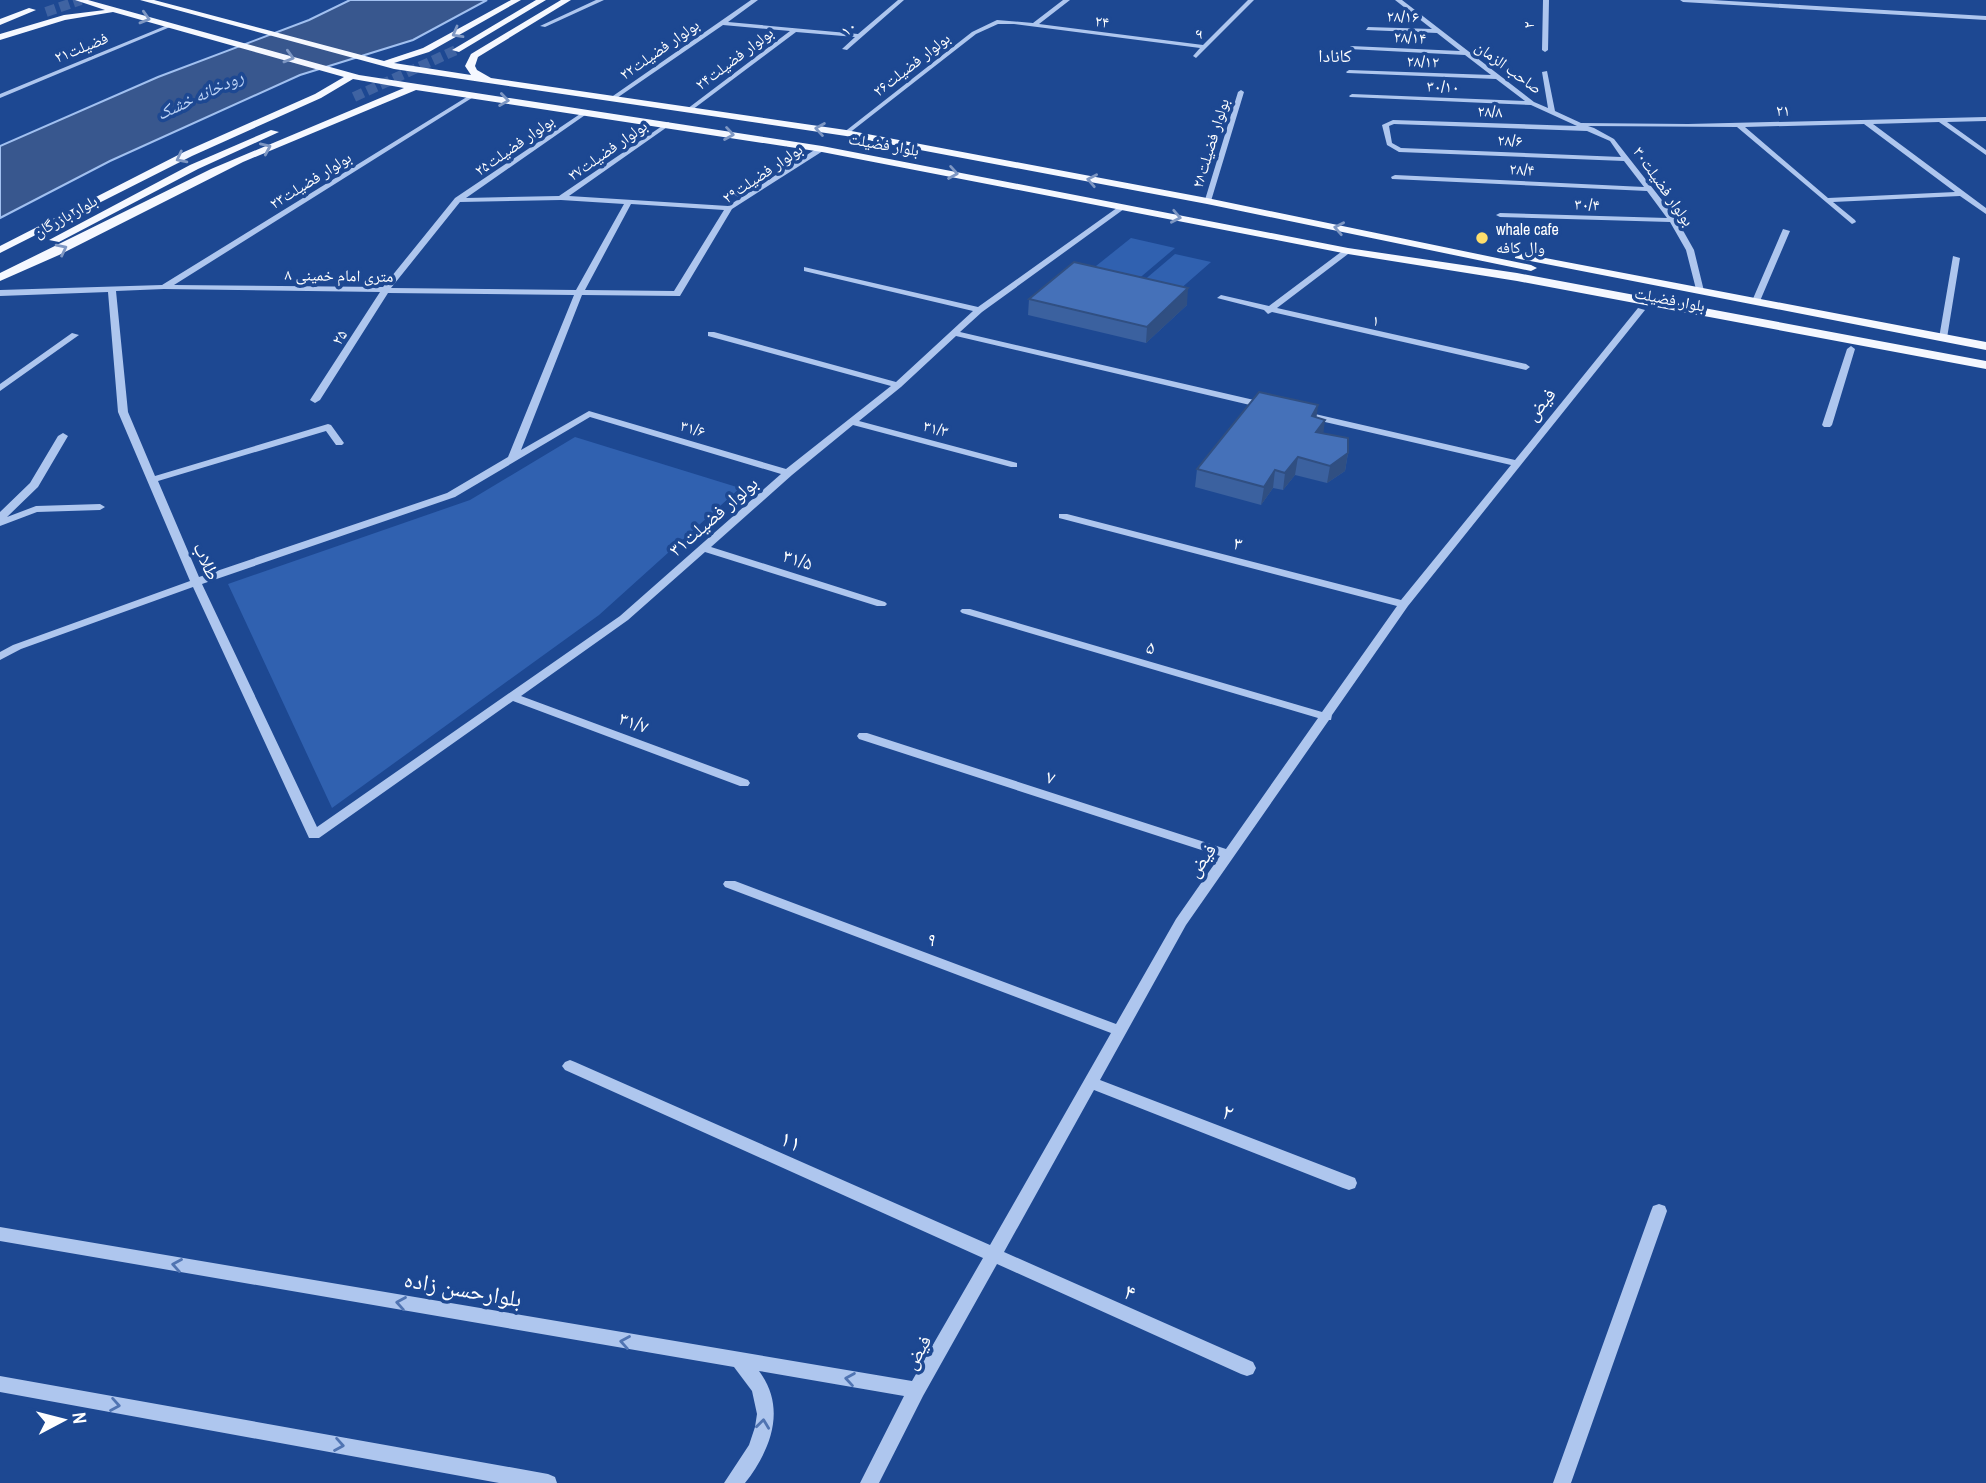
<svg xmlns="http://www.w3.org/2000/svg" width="1986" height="1483" font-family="'Archivo Narrow','Noto Naskh Arabic',sans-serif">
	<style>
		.green { fill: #3061b0 }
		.water { fill: #38578e; stroke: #a1c0f0; stroke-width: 2 }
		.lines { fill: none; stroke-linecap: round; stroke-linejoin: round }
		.major-tunnel { stroke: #3f63a2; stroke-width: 10; stroke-dasharray: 10 4.5; stroke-linecap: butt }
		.minor { fill: #aec6ee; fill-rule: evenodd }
		.major { fill: #f5f8ff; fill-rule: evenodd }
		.wall { fill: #3b619f }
		.shaded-wall { fill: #304f82 }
		.building { fill: #4571b9; stroke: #304f82; stroke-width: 2 }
		.oneway { stroke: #7e97c3 }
		.oneway2 { stroke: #5074b2 }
		.poi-dot { fill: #fede6c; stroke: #1d4892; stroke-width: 2.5 }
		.labels { text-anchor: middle; stroke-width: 7; stroke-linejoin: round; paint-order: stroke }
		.far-street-label { font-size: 16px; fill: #fff; stroke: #1d4892 }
		.far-poi-label { font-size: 16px; fill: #fff; stroke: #1d4892; text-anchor: start }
		.far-neighbourhood-label { font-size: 18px; fill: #fff; stroke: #1d4892 }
		.far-water-label { font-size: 18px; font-style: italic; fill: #bad1f5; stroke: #1d4892 }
		.street-label { font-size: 19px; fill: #fff; stroke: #1d4892 }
		.near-street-label { font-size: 23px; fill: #fff; stroke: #1d4892 }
	</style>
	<rect width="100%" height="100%" fill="#1d4892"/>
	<path class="green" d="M1131,238L1175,248L1136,281L1091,270Z
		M1175,254L1211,262L1179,290L1142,282Z
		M575,437L740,488L599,615L332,808L228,584L470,500Z"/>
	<path class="water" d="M350,0H487L413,40L300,75L110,161L0,218V146L158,77L309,20Z"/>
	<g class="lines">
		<path class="major-tunnel" d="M46,12L81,0
			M354,97L456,50"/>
		<path class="minor" d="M596,0H604L545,27L540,26Z
			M751,0H758L728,22L858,34L898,0H904L847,50L842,49L855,37L796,32L692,110L687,109L790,31L723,25L614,100H610V98Z
			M1063,0H1070L1039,24L1203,45L1248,0H1254L1196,58L1193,56L1200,48L1014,24H998L976,34L848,134L843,133L972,32L997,20L1033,23Z
			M1395,0H1402L1534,102L1548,108L1542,72L1547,71L1555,111L1581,123L1688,124L1986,117V121L1947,122L1986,150V155L1939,122L1873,124L1986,208V214L1960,196L1833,202L1855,220L1856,222L1852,224L1737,127L1588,126L1594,128L1614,139L1676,218L1694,250L1704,291L1697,293L1686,250L1670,222L1500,217L1496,215L1500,213L1667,218L1647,191L1392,179L1391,177L1395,175L1644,187L1624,161L1399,152L1387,145L1382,125L1393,120L1577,126L1531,105L1350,97L1349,96L1352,94L1525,101L1496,79L1347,73L1346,72L1349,70L1491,75L1465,55L1349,49L1351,46L1460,51L1437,33L1366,30L1368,27L1432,29ZM1394,124L1587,131L1610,141L1621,157L1401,148L1392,143L1389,126ZM1864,124L1955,192L1828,198L1745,127Z
			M1543,0H1549L1548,50L1545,52L1542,50Z
			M1680,0H1712L1986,16V20L1683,2Z
			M170,24L175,25L0,98V94Z
			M1241,90L1244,92L1211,201L1204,203L1238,92Z
			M470,95L475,96L174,285L383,287L455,198L586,110L589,112L588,113L466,198L559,196L668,122L671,124L670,125L569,196L728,206L819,147L826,149L732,209L680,296L582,295L521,450L589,411L786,469L891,386L708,336V332H714L896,382L973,311L804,271V267L978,307L1121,205L1125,207L1124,209L982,312L960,332L1267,403L1272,406L1267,409L956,336L901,387L859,421L1017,463V467H1011L853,425L792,475L711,547L885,602L887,604L885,606H877L705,552L628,620L521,696L748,780L750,783L748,786H740L513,701L319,838H309L193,587L21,649L0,660V652L13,645L190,581L118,412L108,292L0,296V290L162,285ZM561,200L624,204L576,290L391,288L460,202ZM631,204L724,210L674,291L585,290ZM164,289L380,292L310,400L315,403L320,400L388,293L574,295L508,457L447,493L199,577L158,481L326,431L336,445H342L344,443L331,425L328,424L155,476L128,412L116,291ZM590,417L781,474L620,616L317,827L202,584L455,497Z
			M1783,229L1790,231L1760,301L1753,303L1752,301Z
			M1345,249L1352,251L1277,308L1526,364L1530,367L1526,370L1272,312L1268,314L1264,310L1217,298L1221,295L1269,306Z
			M1953,256L1960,258L1947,338L1943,341L1939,338Z
			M1638,308L1645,310L1408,606L1332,715L1331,720H1329L1186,925L1100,1080L1355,1178L1357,1183L1355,1188L1349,1190L1343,1188L1094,1090L1004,1252L1253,1362L1256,1368L1253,1374L1247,1376L1241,1374L997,1264L923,1396L879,1483H860L904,1396L759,1371C787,1408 771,1450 745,1483H724L749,1445L755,1427L757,1414L752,1391L734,1367L0,1241V1227L912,1381L983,1258L565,1070L562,1066L565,1062L570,1060L575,1062L990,1245L1111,1033L725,887L723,884L725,881H735L1116,1024L1176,919L1220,856L859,739L857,736L859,733H867L1226,849L1318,718L962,613L960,611L962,609H970L1322,712L1397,606L1059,518V514H1067L1401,600L1511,465L1299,416V412L1302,411L1515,460Z
			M72,333L79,335L0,391V384Z
			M1851,346L1855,349L1832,425L1830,427H1824L1822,425L1847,349Z
			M63,433L68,436L38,487L7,517L36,506L100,504L105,507L100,510L37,512L0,526V512L30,483L58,436Z
			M1659,1204L1665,1206L1667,1211L1571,1483H1553L1651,1211L1653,1206Z
			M0,1376L548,1474L555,1477L557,1483H499L0,1392Z"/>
		<path class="major" d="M75,0H88L359,75L822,146L1348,248L1517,273L1986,361V369L1517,281L1348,254L822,152L416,90L243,162L59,255L0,281V273L211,169L404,88L353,79L321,98L192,156L0,253V246L184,152L315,94L344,77L113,12L65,20L0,40V34L64,15L105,10Z
			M140,0H154L384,61L423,48L511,0H521L429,52L394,63L471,75L465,66L471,54L561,0H571L478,57L475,66L477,70L491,78L846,130L1207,198L1531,265L1537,268L1531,271L1207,204L846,136L394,69Z
			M536,0H546L459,52L452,50Z
			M29,8L36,10L0,25V19Z
			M271,130L279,132L198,169L59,242L49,240L190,165Z
			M1519,253L1986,342V350L1515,258V254Z"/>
	</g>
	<path class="wall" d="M1029,299L1187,305L1146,343L1028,315Z
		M1317,417L1323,433L1348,453L1345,471L1327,483L1295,475L1283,490L1273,488L1261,505L1195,487L1197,469Z"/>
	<path class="shaded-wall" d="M1188,288L1187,305L1146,343L1147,327Z
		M1318,405L1316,422L1312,416Z
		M1325,420L1323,437L1316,432Z
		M1348,453L1345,471L1327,483L1330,466Z
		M1298,457L1295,475L1283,490L1285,473Z
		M1275,470L1273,488L1261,505L1264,487Z"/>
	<path class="building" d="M1074,262L1188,288L1147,327L1029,299Z
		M1259,392L1318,405L1312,416L1325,420L1316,432L1348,438V453L1330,466L1298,457L1285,473L1275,470L1264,487L1197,469Z"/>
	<defs><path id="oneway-chevron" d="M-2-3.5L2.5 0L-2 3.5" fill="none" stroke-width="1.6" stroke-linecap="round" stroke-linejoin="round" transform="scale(1.75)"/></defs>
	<g class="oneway">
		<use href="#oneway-chevron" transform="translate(145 18) rotate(16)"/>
		<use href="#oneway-chevron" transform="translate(457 33) rotate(151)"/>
		<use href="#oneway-chevron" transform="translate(289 57) rotate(16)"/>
		<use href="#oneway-chevron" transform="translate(504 100) rotate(8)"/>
		<use href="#oneway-chevron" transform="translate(820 129) rotate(-171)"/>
		<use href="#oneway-chevron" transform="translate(729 134) rotate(9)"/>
		<use href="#oneway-chevron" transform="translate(266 148) rotate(-24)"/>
		<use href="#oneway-chevron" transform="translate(181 158) rotate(153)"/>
		<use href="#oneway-chevron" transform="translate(953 173) rotate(10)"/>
		<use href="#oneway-chevron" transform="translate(1092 180) rotate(-169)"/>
		<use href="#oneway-chevron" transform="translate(1176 217) rotate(11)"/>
		<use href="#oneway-chevron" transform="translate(1339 228) rotate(-169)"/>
		<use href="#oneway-chevron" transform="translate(62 249) rotate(-27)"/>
	</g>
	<g class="oneway2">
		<use href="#oneway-chevron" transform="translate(177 1265) rotate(-170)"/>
		<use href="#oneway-chevron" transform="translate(401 1303) rotate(-170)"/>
		<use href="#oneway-chevron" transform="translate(625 1342) rotate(-170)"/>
		<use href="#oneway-chevron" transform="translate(850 1379) rotate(-171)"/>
		<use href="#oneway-chevron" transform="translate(115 1405) rotate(10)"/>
		<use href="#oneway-chevron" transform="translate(763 1424) rotate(-83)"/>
		<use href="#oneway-chevron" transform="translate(339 1445) rotate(10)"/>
	</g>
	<circle class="poi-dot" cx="1482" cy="238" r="7"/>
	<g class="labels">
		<g class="far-street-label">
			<text transform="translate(1403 16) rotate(2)" y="6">۲۸/۱۶</text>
			<text transform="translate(1102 21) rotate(7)" y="6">۲۴</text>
			<text transform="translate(1528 25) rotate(-89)" y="6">۲</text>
			<text transform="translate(848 28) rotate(-41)" y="6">۱۰</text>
			<text transform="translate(1199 33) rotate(-46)" y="6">۶</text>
			<text transform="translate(1410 37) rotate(3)" y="6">۲۸/۱۴</text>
			<text transform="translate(81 47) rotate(-22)" y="6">فضیلت۲۱</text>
			<text transform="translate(659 49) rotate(-35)" y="6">بولوار فضیلت۲۲</text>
			<text transform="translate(734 58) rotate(-37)" y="6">بولوار فضیلت۲۴</text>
			<text transform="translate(1423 61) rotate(2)" y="6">۲۸/۱۲</text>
			<text transform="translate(911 64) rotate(-38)" y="6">بولوار فضیلت۲۶</text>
			<text transform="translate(1509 67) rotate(36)" y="6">صاحب الزمان</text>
			<text transform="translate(1443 86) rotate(2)" y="6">۳۰/۱۰</text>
			<text transform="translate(1783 110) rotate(-1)" y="6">۲۱</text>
			<text transform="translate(1490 111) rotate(2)" y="6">۲۸/۸</text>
			<text transform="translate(1510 140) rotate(2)" y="6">۲۸/۶</text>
			<text transform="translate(1210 143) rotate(-73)" y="6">بولوار فضیلت۲۸</text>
			<text transform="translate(884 144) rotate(10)" y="6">بلوار فضیلت</text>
			<text transform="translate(514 145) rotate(-35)" y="6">بولوار فضیلت۲۵</text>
			<text transform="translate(607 150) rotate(-35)" y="6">بولوار فضیلت۲۷</text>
			<text transform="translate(1522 169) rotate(3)" y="6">۲۸/۴</text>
			<text transform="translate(762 173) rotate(-34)" y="6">بولوار فضیلت۲۹</text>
			<text transform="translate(310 180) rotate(-32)" y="6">بولوار فضیلت۲۳</text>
			<text transform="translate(1664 186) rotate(55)" y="6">بولوار فضیلت۳۰</text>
			<text transform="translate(1587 204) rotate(2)" y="6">۳۰/۴</text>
			<text transform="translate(65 216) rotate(-29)" y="6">بلوار بازرگان</text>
			<text transform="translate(339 275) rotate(1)" y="6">۸ متری امام خمینی</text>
			<text transform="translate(1670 299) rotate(11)" y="6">بلوار فضیلت</text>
			<text transform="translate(1376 320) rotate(12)" y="6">۱</text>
			<text transform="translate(339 337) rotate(-57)" y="6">۲۵</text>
			<text transform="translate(693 428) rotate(16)" y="6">۳۱/۶</text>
			<text transform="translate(936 428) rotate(15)" y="6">۳۱/۳</text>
		</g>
		<g class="far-poi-label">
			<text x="1496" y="235">whale cafe<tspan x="1496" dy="18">وال کافه</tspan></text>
		</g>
		<g class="far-neighbourhood-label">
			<text x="1335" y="62">کانادا</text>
		</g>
		<g class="far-water-label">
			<text transform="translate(200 95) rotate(-25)" y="6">رودخانه خشک</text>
		</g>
		<g class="street-label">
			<text transform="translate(1540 404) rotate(-51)" y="7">فیض</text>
			<text transform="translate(713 516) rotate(-41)" y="7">بولوار فضیلت۳۱</text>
			<text transform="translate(1238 543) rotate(14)" y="7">۳</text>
			<text transform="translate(798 559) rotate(18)" y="7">۳۱/۵</text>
			<text transform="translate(207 561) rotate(66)" y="7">طلاب</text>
			<text transform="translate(1151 647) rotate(16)" y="7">۵</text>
			<text transform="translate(634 722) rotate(20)" y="7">۳۱/۷</text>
			<text transform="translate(1051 777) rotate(18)" y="7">۷</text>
			<text transform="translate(1201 860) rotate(-55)" y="7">فیض</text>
			<text transform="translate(932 939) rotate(21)" y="7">۹</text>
			<text transform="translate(917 1352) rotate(-60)" y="7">فیض</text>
		</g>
		<g class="near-street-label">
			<text transform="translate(1228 1112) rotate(21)" y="8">۲</text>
			<text transform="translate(791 1141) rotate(24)" y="8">۱۱</text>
			<text transform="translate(463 1289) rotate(10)" y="8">بلوارحسن زاده</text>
			<text transform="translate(1130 1292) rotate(24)" y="8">۴</text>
		</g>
	</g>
	<g transform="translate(63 1420) rotate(83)" stroke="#1d4892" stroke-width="5" paint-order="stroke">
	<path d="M0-5L12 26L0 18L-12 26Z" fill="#ffffff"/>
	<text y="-10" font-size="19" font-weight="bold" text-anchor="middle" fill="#ffffff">N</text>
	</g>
</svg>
